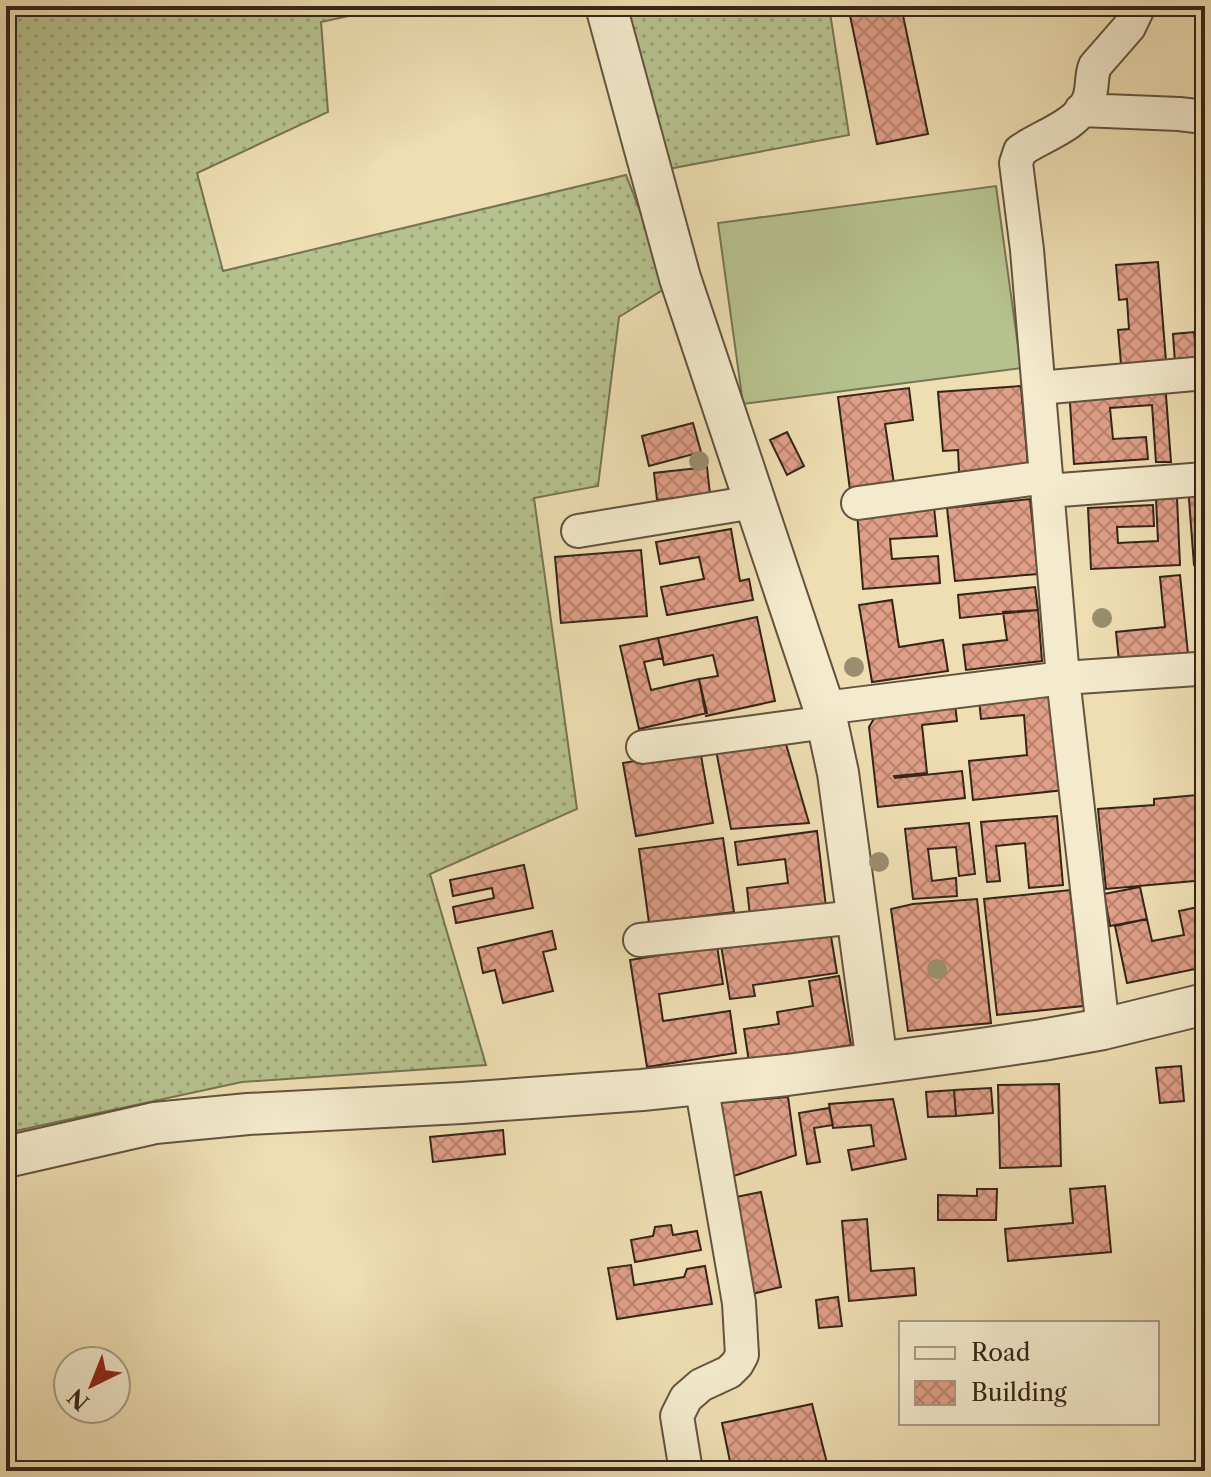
<svg xmlns="http://www.w3.org/2000/svg" width="1211" height="1477" font-family="'Libre Caslon Text',serif">
	<style>
		.grass { fill: url(#grass-dots); stroke: #767454; stroke-width: 2 }
		.pitch { fill: #b6c28e; stroke: #767454; stroke-width: 2 }
		.building { fill: url(#building-cross-hatch); stroke: #352519; stroke-width: 2 }
		.lines { fill: none; stroke-linecap: round; stroke-linejoin: round }
		.minor-casing { stroke: #63533f; stroke-width: 36 }
		.tertiary-casing { stroke: #63533f; stroke-width: 44 }
		.minor { stroke: #f4eacd; stroke-width: 32 }
		.tertiary { stroke: #f4eacd; stroke-width: 40 }
		.tree { fill: #9a8e6e }
	</style>
	<defs>
		<pattern id="grass-dots" width="8" height="8" patternUnits="userSpaceOnUse" patternTransform="scale(2)"><rect width="8" height="8" fill="#b6c28e"/><path d="M2 2h.1M6 6h.1" fill="none" stroke="#959d73" stroke-width="1.8" stroke-linecap="round"/></pattern>
		<pattern id="building-cross-hatch" width="8" height="8" patternUnits="userSpaceOnUse" patternTransform="scale(2)"><rect width="8" height="8" fill="#e09e87"/><path d="M0 0l8 8M0 8l8-8" fill="none" stroke="#b6816e"/></pattern>
	</defs>
	<rect width="100%" height="100%" fill="#eedeb2"/>
	<filter id="stains"><feTurbulence type="fractalNoise" baseFrequency=".0025" numOctaves="4"/><feColorMatrix values="0 0 0 0 .2 0 0 0 0 .09 0 0 0 0 .02 0 0 0 .5 -.17"/></filter>
	<radialGradient id="worn" r=".72"><stop offset=".6" stop-color="#630" stop-opacity="0"/><stop offset="1" stop-color="#630" stop-opacity=".3"/></radialGradient>
	<path class="grass" d="M6,6H394L321,22L328,112L197,173L223,271L626,175L669,286L619,317L598,486L534,498L577,809L430,874L486,1065L242,1082L6,1133Z
		M623,6H829L849,135L668,169Z"/>
	<path class="pitch" d="M996,186L1021,368L743,404L718,223Z"/>
	<path class="building" d="M848,6H901L928,134L877,144Z
		M1158,262L1166,361L1121,364L1118,330L1129,329L1127,299L1119,300L1116,265Z
		M1194,332L1195,341L1205,340V361L1175,363L1173,334Z
		M1165,382L1171,462H1156L1152,405L1110,408L1113,439L1146,437L1148,459L1074,464L1069,388Z
		M1021,386L1028,466L959,472L958,450L943,451L938,392Z
		M909,388L913,420L885,424L894,484L850,490L838,397Z
		M693,423L701,452L649,466L642,436Z
		M787,432L804,466L787,475L770,440Z
		M707,467L710,494L657,500L654,473Z
		M1205,485V564L1194,565L1188,486Z
		M1177,498L1180,565L1091,569L1088,508L1153,505L1154,526L1117,527L1118,543L1158,541L1156,499Z
		M1030,499L1038,574L955,581L947,508Z
		M934,507L937,536L890,539L892,559L938,556L940,583L863,589L857,512Z
		M731,529L740,581L749,579L753,600L667,615L661,587L704,579L699,557L660,564L656,542Z
		M641,550L647,616L561,623L555,557Z
		M1180,575L1188,654L1119,661L1116,632L1165,627L1160,577Z
		M1199,579H1205V653Z
		M1035,587L1038,610L960,618L958,595Z
		M892,600L899,647L943,640L948,671L872,682L859,605Z
		M1038,610L1042,661L966,670L963,645L1007,640L1003,612Z
		M757,617L775,701L706,716L699,679L718,676L713,655L664,665L658,638Z
		M658,638L663,658L644,662L651,690L699,679L707,713L639,729L620,646Z
		M1054,692L1064,790L973,800L969,761L1027,755L1024,715L981,719L979,700Z
		M955,704L957,721L922,725L927,773L894,776L895,778L962,771L965,798L878,807L869,727L878,712Z
		M786,744L809,823L731,829L716,750Z
		M700,750L713,823L636,836L623,763Z
		M1197,795L1205,880L1106,889L1098,809L1154,805V799Z
		M1057,816L1063,885L1029,888L1025,843L996,846L1000,881L987,882L981,822Z
		M969,823L975,874L959,876L956,847L928,849L932,881L956,878L957,896L913,899L905,829Z
		M817,831L826,907L750,916L747,888L788,883L785,859L738,865L735,842Z
		M723,838L734,912L649,923L639,849Z
		M524,865L533,908L456,923L453,907L494,898L492,888L453,896L450,880Z
		M1140,887L1147,919L1110,926L1104,894Z
		M1070,890L1083,1006L997,1015L984,899Z
		M977,899L991,1023L908,1031L891,909L913,904Z
		M1203,906L1205,918V967L1127,983L1115,926L1147,919L1152,941L1184,935L1179,911Z
		M830,930L837,973L753,985L755,996L730,999L721,945Z
		M552,931L556,949L543,952L553,991L503,1003L495,970L483,973L478,948Z
		M717,946L723,984L659,994L663,1021L730,1011L736,1053L647,1067L630,960Z
		M839,976L851,1045L749,1062L744,1029L779,1024L777,1012L813,1006L809,981Z
		M1181,1066L1184,1101L1160,1103L1156,1068Z
		M1059,1084L1061,1166L1000,1168L998,1085Z
		M991,1088L993,1113L956,1116L954,1090Z
		M954,1090L956,1116L928,1117L926,1092Z
		M788,1097L796,1155L728,1178L717,1103Z
		M893,1099L906,1159L852,1170L848,1150L874,1146L871,1125L833,1128L829,1104Z
		M829,1108L833,1125L814,1128L820,1162L807,1164L799,1113Z
		M503,1130L505,1154L433,1162L430,1137Z
		M1105,1186L1111,1252L1008,1261L1005,1229L1073,1223L1070,1189Z
		M977,1189H997L996,1220H938V1195L977,1196Z
		M761,1192L781,1287L752,1294L731,1198Z
		M867,1219L871,1271L914,1268L916,1295L849,1301L842,1221Z
		M671,1225L673,1235L697,1231L701,1250L635,1262L631,1240L653,1236L655,1227Z
		M631,1265L634,1285L684,1277L687,1269L705,1266L712,1304L617,1319L608,1268Z
		M838,1297L842,1326L819,1328L816,1300Z
		M812,1404L829,1471H732L722,1423Z"/>
	<g class="lines">
		<g class="minor-casing">
			<path id="minor" d="M1081,110L1179,114L1205,117
				M1039,388L1205,373
				M1047,491L1205,479
				M858,503L1046,477
				M578,531L754,502
				M824,708L1063,678L1197,669L1205,672
				M643,747L827,722
				M640,940L857,917
				M1103,1029L1063,678L1027,250L1016,163L1020,151C1041,136 1074,127 1087,103C1094,91 1090,78 1095,66L1129,27L1139,6
				M686,1471L677,1416L686,1398L701,1385L729,1372L737,1364L742,1355L739,1303L701,1084"/>
		</g>
		<g class="tertiary-casing">
			<path id="tertiary" d="M606,6L680,278L824,708L838,773L877,1063
				M6,1157L155,1123L248,1114L461,1103L642,1090L787,1075L974,1050L1042,1040L1103,1029L1205,1004"/>
		</g>
		<use href="#minor" class="minor"/>
		<use href="#tertiary" class="tertiary"/>
	</g>
	<g class="tree">
		<circle cx="699" cy="461" r="10"/>
		<circle cx="1102" cy="618" r="10"/>
		<circle cx="854" cy="667" r="10"/>
		<circle cx="879" cy="862" r="10"/>
		<circle cx="937" cy="969" r="10"/>
	</g>
	<rect width="1211" height="1477" fill="none" stroke="#eedeb2" stroke-width="32"/>
	<rect x="8" y="8" width="1195" height="1461" fill="none" stroke="#352519" stroke-width="4"/>
	<rect x="16" y="16" width="1179" height="1445" fill="none" stroke="#352519" stroke-width="2"/>
	<rect x="899" y="1321" width="260" height="104" fill="#f4eacd" stroke="#a89b85" stroke-width="2"/>
	<rect x="915" y="1347" width="40" height="12" fill="#f4eacd" stroke="#a89b85" stroke-width="2"/>
	<text x="971" y="1361" font-size="24" fill="#352519">Road</text>
	<rect x="915" y="1381" width="40" height="24" fill="url(#building-cross-hatch)" stroke="#a89b85" stroke-width="2"/>
	<text x="971" y="1401" font-size="24" fill="#352519">Building</text>
	<g transform="translate(92 1385) rotate(223)"><circle r="38" fill="#f4eacd" stroke="#a89b85" stroke-width="2"/>
	<path d="M0-6L14 30L0 20L-14 30Z" fill="#8f2418"/>
	<text y="-12" font-size="22" font-weight="bold" text-anchor="middle" fill="#352519">N</text>
	</g>
	<rect width="100%" height="100%" filter="url(#stains)"/>
	<rect width="100%" height="100%" fill="url(#worn)"/>
</svg>
